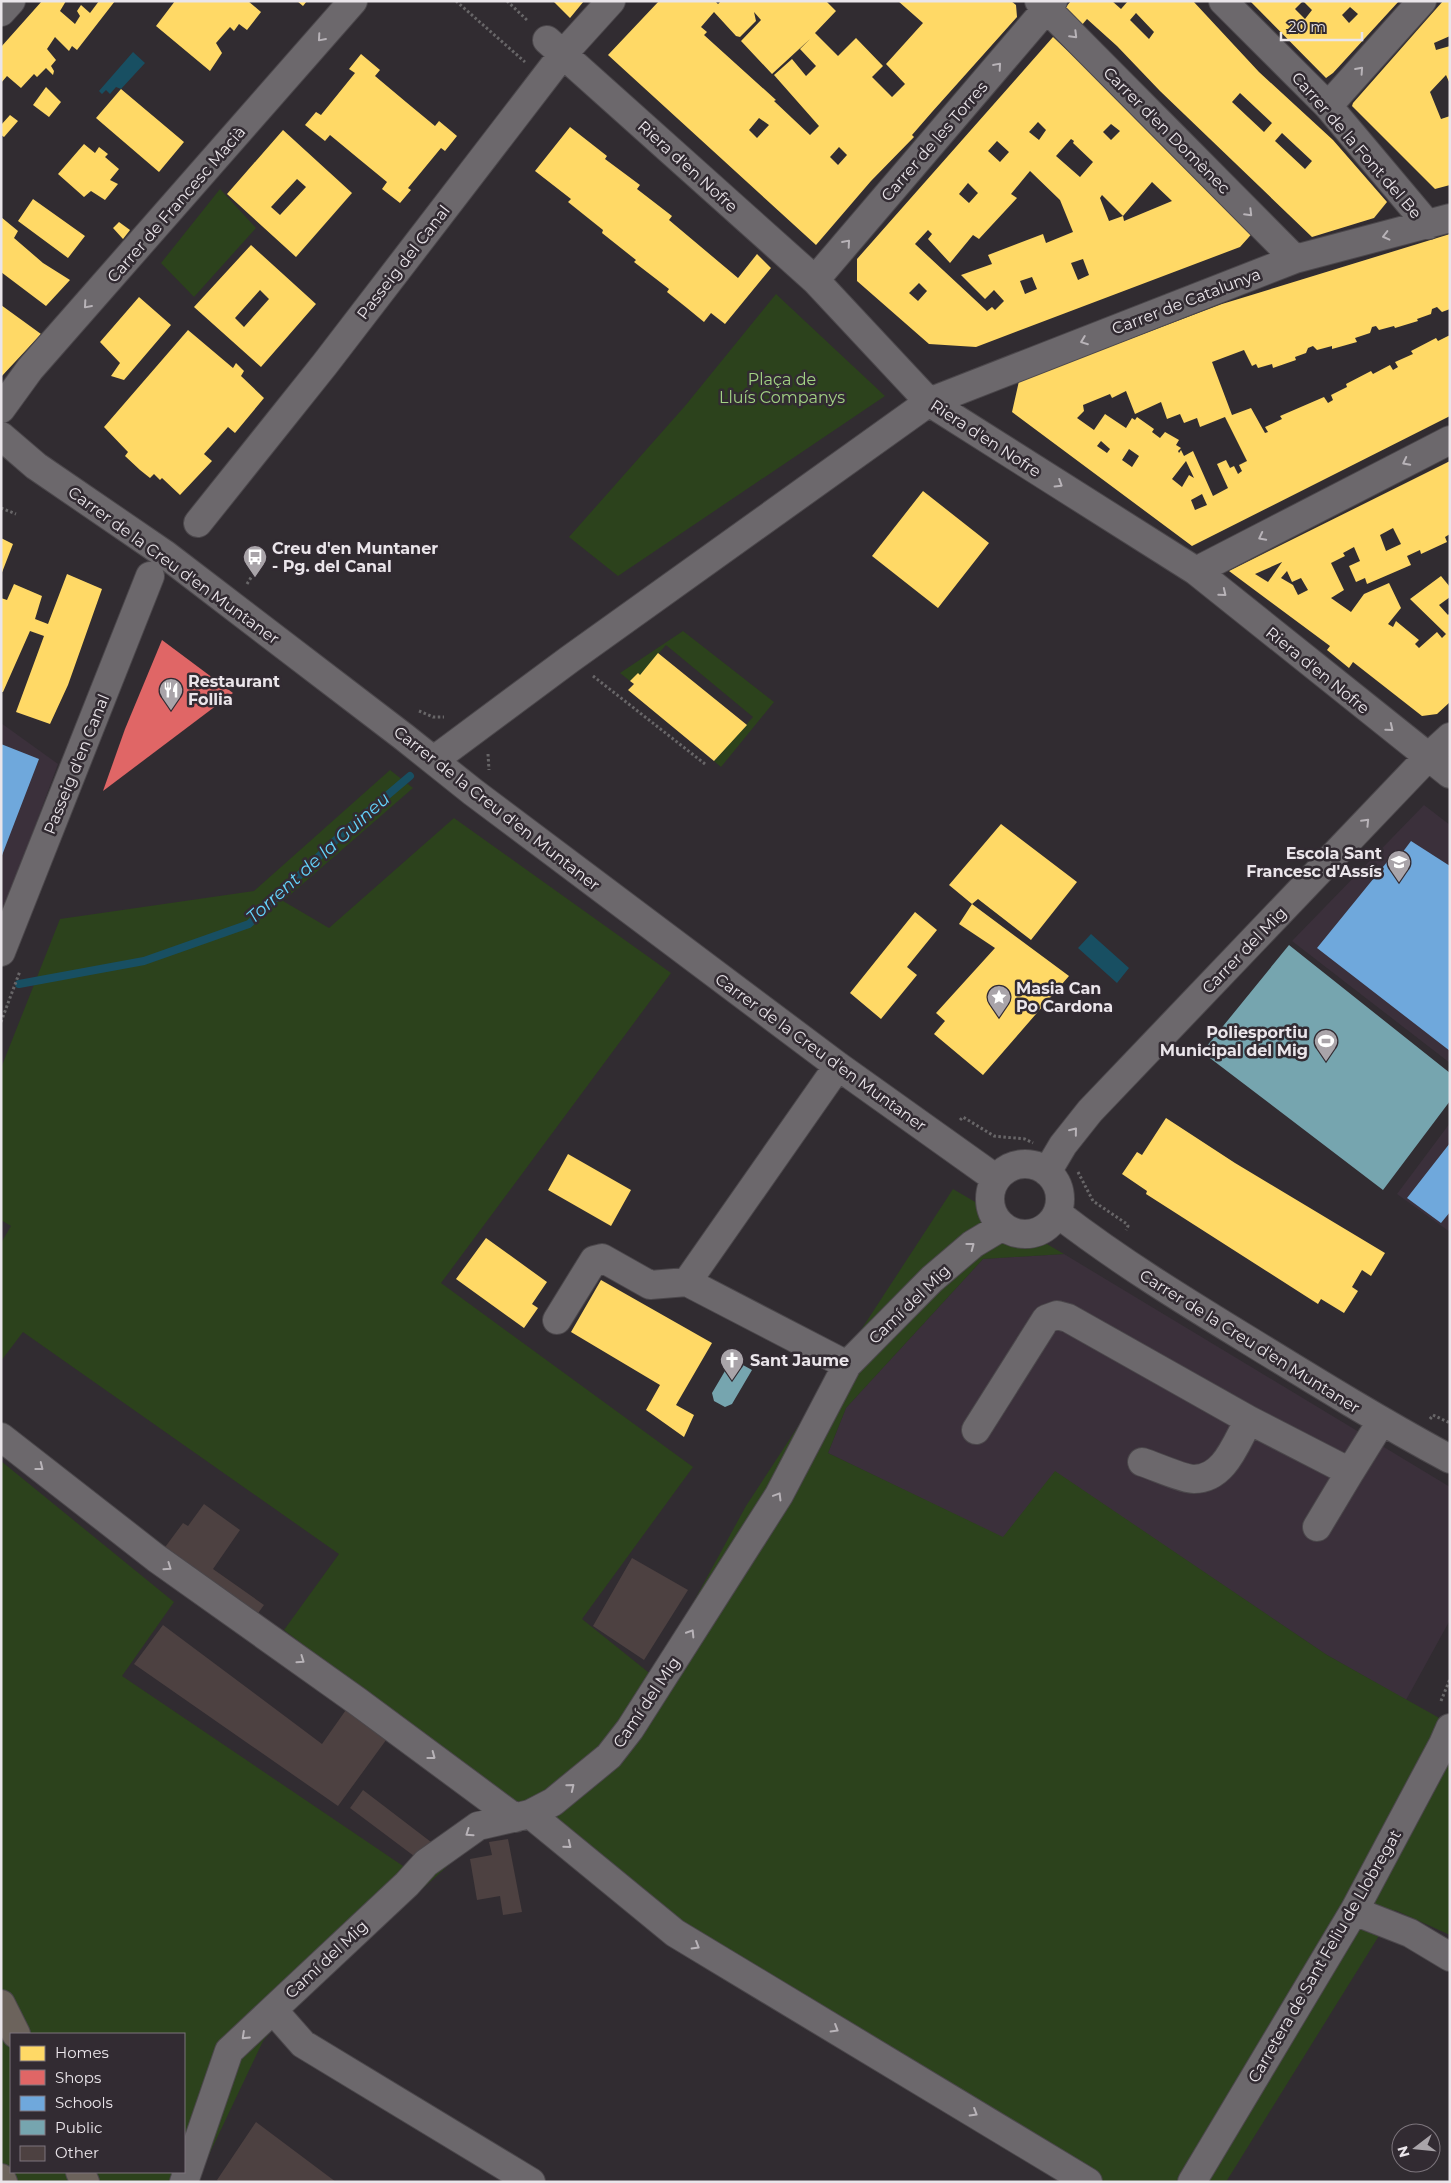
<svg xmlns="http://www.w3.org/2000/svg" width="1451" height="2183" font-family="Montserrat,sans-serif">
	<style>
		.built { fill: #3b303b }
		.green { fill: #2c421c; fill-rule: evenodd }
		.water { fill: #184f62 }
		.homes { fill: #ffd966; fill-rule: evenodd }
		.shops { fill: #e06666 }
		.schools { fill: #6fa8dc }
		.public { fill: #76a5af }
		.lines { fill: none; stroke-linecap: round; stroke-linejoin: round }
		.stream { stroke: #184f62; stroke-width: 8 }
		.building { fill: #4d4141 }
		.minor-casing { stroke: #4b474b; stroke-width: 30 }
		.highway-casing { stroke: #4b474b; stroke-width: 30 }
		.path { stroke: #686668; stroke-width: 3; stroke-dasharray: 2.5 2.5; stroke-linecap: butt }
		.minor { stroke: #6c686c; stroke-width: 28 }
		.highway { stroke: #6c635c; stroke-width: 28 }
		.oneway { stroke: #b8b3b8 }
		.labels { text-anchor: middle; stroke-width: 5; stroke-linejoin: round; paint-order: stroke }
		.street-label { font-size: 16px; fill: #eae5ea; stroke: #322b32 }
		.park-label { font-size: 16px; fill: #a2d284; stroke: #322b32 }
		.poi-label { font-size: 16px; font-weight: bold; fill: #eae5ea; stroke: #322b32; text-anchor: start }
		.water-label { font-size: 18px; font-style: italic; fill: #65d4fd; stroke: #322b32 }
	</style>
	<rect width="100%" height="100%" fill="#312c31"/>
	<path class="built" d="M1,723L58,764L1,918Z
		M1424,805L1450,825V1063L1292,941Z
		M1450,1123V1232L1397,1194Z
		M1064,1254L1450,1487V1620L1406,1700L1327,1655L1055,1472L1003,1538L828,1453L846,1408L983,1259Z"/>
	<path class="green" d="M220,189L256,228L194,297L161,263Z
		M776,294L885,396L618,576L569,537L685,406Z
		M683,631L774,702L721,767L714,761L753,717L666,645L640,675L638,673L630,681L620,673Z
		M390,770L413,788L283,901L329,928L454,818L671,973L441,1283L693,1467L582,1619L653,1676L746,1506L953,1189L1064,1254L983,1259L846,1408L828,1453L1003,1537L1055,1471L1327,1655L1450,1724V1935L1395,1910L1226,2182H1075L539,1830L484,1833L291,2008L263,2041L196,2182H1V1461L174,1602L122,1676L406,1868L503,1798L284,1630L339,1554L23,1332L1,1361V1243L11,1226L1,1220V1068L60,919L254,891ZM11,2034H184V2172H11Z"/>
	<path class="water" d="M133,52L145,63L121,89L116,87L110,94L106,90L102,94L99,91Z
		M1091,934L1129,968L1117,983L1078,948Z"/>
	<path class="homes" d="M42,1H66L60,11L75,24L80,16L77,11L81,5L90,13L99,1H115L77,50L72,46L69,51L55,37L47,49L56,60L51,66L54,71L53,75L46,68L37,77L34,74L21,88L7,76L1,83V47Z
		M175,1H248L261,12L247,30L239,24L234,31L230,27L216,43L222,53L210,71L156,26Z
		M297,1H307L303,6Z
		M553,1H584L570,18Z
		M659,1H715L718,4L721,1H826L836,11L815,33L838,56L856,38L883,66L872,77L892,97L905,84L886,64L923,23L898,1H1011L1016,5L1017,17L932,112L912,135L914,137L871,181L816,245L608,55ZM714,12L736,36L740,37L756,21L754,12L761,20L741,41L772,74L810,39L800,49L816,66L806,76L792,59L774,75L819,126L810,135L774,101L776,100L704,35L707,32L701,27ZM759,118L769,125L757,138L749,130ZM839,147L847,155L838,165L830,157Z
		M1071,1H1112L1121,9L1128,1H1193L1259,72L1333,140L1387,202L1374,218L1312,237L1160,91L1117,46L1087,19L1081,26L1065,8ZM1136,13L1154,32L1149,39L1130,20ZM1240,93L1272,123L1264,132L1232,102ZM1282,133L1312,161L1305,169L1275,141Z
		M1250,1H1399L1333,73L1326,78ZM1303,1L1312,10L1305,19L1295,9ZM1350,7L1358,14L1349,23L1342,15Z
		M1443,1H1450V36L1434,43L1436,50L1450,46V84L1446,75L1430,92L1441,119L1450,116V185L1435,189L1352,106L1353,103Z
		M1053,37L1257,228L1240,247L976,347L929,344L857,281V259ZM1038,122L1046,130L1039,140L1029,132ZM1111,124L1120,131L1111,140L1103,132ZM1071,139L1074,141L1073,143L1093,162L1080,177L1056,156ZM997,141L1009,152L1000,162L988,151ZM1030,171L1060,200L1073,232L1046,243L1043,234L988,255L992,264L961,275L985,299L994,290L1004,301L995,310L992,307L987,311L915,244L928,230L932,234L928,239L950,263L973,235L979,239L1017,198L1011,194ZM1152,182L1172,201L1124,221L1123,216ZM968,183L978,193L969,203L959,194ZM1102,195L1123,216L1109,221L1100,198ZM1083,259L1089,275L1078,280L1071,263ZM1032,277L1037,289L1025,294L1020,281ZM919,283L927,291L918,301L909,293Z
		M361,54L380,70L375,76L406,102L435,126L439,121L457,136L445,151L441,148L408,188L411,190L400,203L382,189L387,182L359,159L330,135L325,141L305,125L316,112L321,115L355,73L349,69Z
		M46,87L61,102L49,117L33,105Z
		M121,89L184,142L159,172L96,118Z
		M10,115L18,121L4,137L1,135V125Z
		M570,127L607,156L605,159L640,185L637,189L672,216L669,220L738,278L757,254L771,268L725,324L711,313L704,322L687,308L667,292L669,289L634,262L636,260L602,233L603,230L568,202L571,199L535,171Z
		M283,130L352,193L296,257L227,194ZM297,179L306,187L280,215L271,207Z
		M84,144L95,153L99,147L108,154L105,157L119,169L110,180L118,184L105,200L91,191L84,197L58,174Z
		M33,199L85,236L68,258L18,221Z
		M1,217L18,231L14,238L43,263L70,280L46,306L1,272Z
		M119,222L130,230L123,239L113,228Z
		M1450,234V309L1442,312L1437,307L1432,309L1431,314L1417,319L1418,321L1395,328L1394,326L1379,330L1376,326L1372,327L1370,333L1355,338L1357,342L1332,349V346L1317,350L1313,346L1308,348L1306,353L1295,357L1296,360L1273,368L1272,364L1258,368L1256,364L1252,366L1244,350L1212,362L1232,415L1251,408L1265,433L1268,432L1265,427L1282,419L1280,416L1324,397L1328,403L1333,400L1331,395L1347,387L1346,384L1371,371L1373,374L1390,365L1393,370L1398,367L1395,362L1413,354L1411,351L1436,338L1438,341L1450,335V416L1192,546L1012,412L1019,381L1222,304ZM1126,391L1135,414L1161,402L1167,419L1180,414L1184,423L1197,418L1200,427L1225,417L1247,461L1239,465L1242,471L1238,474L1234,466L1230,468L1226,460L1217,464L1228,488L1213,496L1193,451L1184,456L1181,450L1179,453L1178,451L1181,448L1176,445L1179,440L1165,432L1160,438L1152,432L1154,429L1137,417L1135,420L1132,418L1126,428L1105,414L1094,430L1077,418L1084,411L1083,405L1110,394L1112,398ZM1101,441L1110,449L1107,453L1097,446ZM1129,449L1139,456L1132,467L1122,460ZM1186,461L1194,478L1189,475L1182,487L1172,479ZM1202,494L1207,505L1195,510L1191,500Z
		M251,245L316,304L261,367L194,307ZM260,290L269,299L244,327L235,318Z
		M139,297L171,325L124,380L111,376L120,363L100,342Z
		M1,305L41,334L1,377Z
		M188,330L233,368L236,363L244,371L241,376L264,398L235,433L228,427L204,454L212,461L180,495L162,478L160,480L154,474L150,478L140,470L125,456L128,452L104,427Z
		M1450,461V534L1445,537L1447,542L1421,554L1420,550L1407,556L1411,565L1367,584L1365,578L1356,582L1349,566L1360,561L1354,547L1343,553L1345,556L1331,563L1344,590L1331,598L1351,612L1364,594L1389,583L1401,608L1388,624L1393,627L1396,621L1419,640L1415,644L1419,648L1437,632L1442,638L1446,634L1410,599L1441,576L1450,587V597L1439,605L1448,615L1450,613V702L1437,714L1422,716L1353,662L1349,668L1327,650L1330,646L1229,571ZM1393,528L1401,544L1386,551L1380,535ZM1282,562L1268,582L1255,574ZM1287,571L1292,582L1301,578L1308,590L1298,595L1293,585L1281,578Z
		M923,491L989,543L938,608L872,556Z
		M1,538L13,544L1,575Z
		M67,574L102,589L68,685L50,724L16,712L44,636L30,631L3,692H1V598L7,600L14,584L42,596L35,619L48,624Z
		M658,653L747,725L714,761L628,690L634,684L630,681L638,673L640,675Z
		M1001,824L1077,882L1031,940L978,899L972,904L949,885Z
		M972,904L1069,976L983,1075L934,1034L945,1021L936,1013L995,948L959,924Z
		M915,912L937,930L907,967L917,975L881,1019L850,993Z
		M1166,1118L1235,1163L1385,1253L1371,1276L1362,1270L1352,1287L1358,1291L1344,1313L1321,1299L1318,1304L1146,1194L1147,1191L1122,1174L1137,1152L1142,1155Z
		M568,1154L631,1190L611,1226L548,1190Z
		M486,1238L547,1282L532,1304L538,1308L524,1328L456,1279Z
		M601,1280L712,1343L676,1405L694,1415L684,1437L646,1410L660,1385L571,1332Z"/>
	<path class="shops" d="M162,640L233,693L103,791L125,729Z"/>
	<path class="schools" d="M1,744L39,759L1,858Z
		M1411,841L1450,866V1051L1317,948L1387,862L1393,865Z
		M1450,1143V1212L1441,1223L1407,1198Z"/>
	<path class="public" d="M1289,945L1450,1073V1101L1383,1190L1202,1052Z
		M732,1359L752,1370L732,1404L725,1407L714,1401L712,1393Z"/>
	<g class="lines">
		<path class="stream" d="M19,984L144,961L249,924L344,832L410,776"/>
	</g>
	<path class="building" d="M204,1504L240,1530L213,1569L264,1605L253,1620L160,1554L183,1523L188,1526Z
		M632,1558L688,1590L644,1660L593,1626Z
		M163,1625L322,1744L348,1707L389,1736L338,1806L134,1664Z
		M363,1790L431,1842L418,1859L350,1808Z
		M508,1839L522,1912L503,1915L500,1896L477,1900L470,1859L492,1855L489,1842Z
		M256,2122L336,2182H219L217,2180Z"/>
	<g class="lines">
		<g class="minor-casing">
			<path id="minor" d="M1039,1L1295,259
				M1223,1L1328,106L1428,225
				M1,12L11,1
				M547,40L815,280L929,402L1196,571L1450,774
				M1328,106L1422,1
				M815,280L1053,1
				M1,409L30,369L353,1
				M1,436L36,466L166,555L404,737L473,792L838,1066L995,1178
				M198,523L325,364L563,54L611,1
				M1196,571L1450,440
				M434,760L570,659L929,402L1295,259L1450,218
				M1,952L150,576
				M990 1199a35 35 0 1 1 70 0a35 35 0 1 1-70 0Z
				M1047,1172L1063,1145L1090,1111L1427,758L1450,737
				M1057,1213C1119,1261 1186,1302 1253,1343C1318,1383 1383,1423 1450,1459
				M687,1282L838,1066
				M557,1320L594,1260L602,1258L650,1285L687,1282L847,1365
				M976,1430L1046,1319L1057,1315L1068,1318L1249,1420L1350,1472L1381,1422
				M1,1437L156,1558L357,1701L515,1818
				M1142,1462C1155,1466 1183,1479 1194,1479C1225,1479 1236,1442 1249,1420
				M1317,1527L1350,1472
				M530,1814L675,1933L1088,2182
				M1354,1911L1410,1933L1450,1957
				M273,2010L303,2044L531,2182
				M184,2182L229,2051L407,1884L426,1863L478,1826L530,1814L553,1802L609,1756L630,1729L779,1495L847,1365L932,1279L973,1244L1003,1226
				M1192,2182L1354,1911L1443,1744L1450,1728"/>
		</g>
		<g class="highway-casing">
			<path id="highway" d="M1,2004L16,2034
				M80,2172L85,2182
				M1,2178L3,2182"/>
		</g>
		<path class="path" d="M456,1L525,62
			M507,1L528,21
			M1,508L16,514
			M247,584L252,576
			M593,676L705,764
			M419,711L433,717H444
			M488,754L489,770
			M1,1022L20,971
			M960,1120L963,1117L994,1136L1025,1139L1033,1143
			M1078,1172L1093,1201L1127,1224L1128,1226L1126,1230
			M1430,1419L1433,1415L1450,1423
			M1441,1701L1450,1679"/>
		<use href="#minor" class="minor"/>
		<use href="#highway" class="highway"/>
	</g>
	<defs><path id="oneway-chevron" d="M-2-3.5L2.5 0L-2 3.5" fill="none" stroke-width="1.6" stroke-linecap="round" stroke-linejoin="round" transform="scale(1.25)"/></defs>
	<g class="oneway">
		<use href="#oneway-chevron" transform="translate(1074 35) rotate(45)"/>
		<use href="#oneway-chevron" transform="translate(321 38) rotate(131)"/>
		<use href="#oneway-chevron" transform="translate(998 66) rotate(-49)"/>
		<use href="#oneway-chevron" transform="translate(1360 70) rotate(-48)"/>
		<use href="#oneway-chevron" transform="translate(1249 213) rotate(45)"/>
		<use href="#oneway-chevron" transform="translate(1386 236) rotate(166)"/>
		<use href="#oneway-chevron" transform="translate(847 243) rotate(-49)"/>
		<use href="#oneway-chevron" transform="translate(87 305) rotate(131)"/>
		<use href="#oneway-chevron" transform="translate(1084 341) rotate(159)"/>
		<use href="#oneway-chevron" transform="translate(1406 462) rotate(153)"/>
		<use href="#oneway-chevron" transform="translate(1059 484) rotate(32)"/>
		<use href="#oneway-chevron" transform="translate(1262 537) rotate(153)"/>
		<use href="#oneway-chevron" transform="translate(1223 593) rotate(39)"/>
		<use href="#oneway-chevron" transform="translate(1390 728) rotate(39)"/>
		<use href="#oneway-chevron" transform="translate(1366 822) rotate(-46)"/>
		<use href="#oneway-chevron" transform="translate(1074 1131) rotate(-51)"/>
		<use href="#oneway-chevron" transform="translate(971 1246) rotate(-37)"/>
		<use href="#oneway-chevron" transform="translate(40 1467) rotate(38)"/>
		<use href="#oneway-chevron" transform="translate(778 1496) rotate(-59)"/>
		<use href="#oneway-chevron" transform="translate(168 1567) rotate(35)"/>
		<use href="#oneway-chevron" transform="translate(691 1633) rotate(-58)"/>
		<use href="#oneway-chevron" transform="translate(301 1660) rotate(35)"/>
		<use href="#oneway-chevron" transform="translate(432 1756) rotate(37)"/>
		<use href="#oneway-chevron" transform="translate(571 1787) rotate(-39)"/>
		<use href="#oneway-chevron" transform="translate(469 1833) rotate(145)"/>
		<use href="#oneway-chevron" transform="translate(568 1845) rotate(39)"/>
		<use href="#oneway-chevron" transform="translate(696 1946) rotate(31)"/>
		<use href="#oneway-chevron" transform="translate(835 2029) rotate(31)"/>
		<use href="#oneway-chevron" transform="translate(245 2036) rotate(137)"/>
		<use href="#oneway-chevron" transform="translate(974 2113) rotate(31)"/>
	</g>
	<defs>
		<g id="bus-pin" transform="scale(1.25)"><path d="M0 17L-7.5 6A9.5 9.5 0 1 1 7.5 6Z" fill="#a9a4a9" stroke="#322b32"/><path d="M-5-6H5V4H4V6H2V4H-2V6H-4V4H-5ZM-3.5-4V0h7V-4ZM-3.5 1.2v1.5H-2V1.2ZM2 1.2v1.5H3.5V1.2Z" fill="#fff"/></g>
		<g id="restaurant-pin" transform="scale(1.25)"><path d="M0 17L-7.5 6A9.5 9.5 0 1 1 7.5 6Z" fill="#a9a4a9" stroke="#322b32"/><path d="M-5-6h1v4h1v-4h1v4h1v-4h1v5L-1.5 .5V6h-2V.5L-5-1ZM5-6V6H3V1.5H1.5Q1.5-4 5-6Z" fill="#fff"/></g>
		<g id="school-pin" transform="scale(1.25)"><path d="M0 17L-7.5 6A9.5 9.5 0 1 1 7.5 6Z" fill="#a9a4a9" stroke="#322b32"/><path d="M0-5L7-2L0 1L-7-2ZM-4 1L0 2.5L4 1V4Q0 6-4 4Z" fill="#fff"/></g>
		<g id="sight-pin" transform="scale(1.25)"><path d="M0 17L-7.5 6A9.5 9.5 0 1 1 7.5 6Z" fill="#a9a4a9" stroke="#322b32"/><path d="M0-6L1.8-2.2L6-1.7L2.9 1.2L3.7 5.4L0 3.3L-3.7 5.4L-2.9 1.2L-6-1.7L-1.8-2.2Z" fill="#fff"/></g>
		<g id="stadium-pin" transform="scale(1.25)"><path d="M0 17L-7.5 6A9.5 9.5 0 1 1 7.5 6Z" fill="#a9a4a9" stroke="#322b32"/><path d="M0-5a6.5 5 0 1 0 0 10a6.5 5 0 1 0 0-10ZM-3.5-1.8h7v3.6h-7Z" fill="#fff"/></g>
		<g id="church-pin" transform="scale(1.25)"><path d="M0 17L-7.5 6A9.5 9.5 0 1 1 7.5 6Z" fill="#a9a4a9" stroke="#322b32"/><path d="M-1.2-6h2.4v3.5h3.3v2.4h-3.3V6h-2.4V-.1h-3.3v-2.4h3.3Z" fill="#fff"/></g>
	</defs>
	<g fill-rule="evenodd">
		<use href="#bus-pin" x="255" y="557"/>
		<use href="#restaurant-pin" x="171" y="690"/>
		<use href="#school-pin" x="1399" y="862"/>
		<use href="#sight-pin" x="999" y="997"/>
		<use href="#stadium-pin" x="1326" y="1041"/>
		<use href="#church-pin" x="732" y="1360"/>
	</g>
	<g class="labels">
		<g class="street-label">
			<text transform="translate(1167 130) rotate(45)" y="6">Carrer d'en Domènec</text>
			<text transform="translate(934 141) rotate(-49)" y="6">Carrer de les Torres</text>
			<text transform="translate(1357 145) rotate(49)" y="6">Carrer de la Font del Be</text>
			<text transform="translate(688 166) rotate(42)" y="6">Riera d'en Nofre</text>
			<text transform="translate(176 204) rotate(-49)" y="6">Carrer de Francesc Macià</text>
			<text transform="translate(403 262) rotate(-52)" y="6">Passeig del Canal</text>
			<text transform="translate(1186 301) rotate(-21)" y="6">Carrer de Catalunya</text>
			<text transform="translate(986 438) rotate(33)" y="6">Riera d'en Nofre</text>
			<text transform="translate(174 565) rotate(36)" y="6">Carrer de la Creu d'en Muntaner</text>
			<text transform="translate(1318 670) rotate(39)" y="6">Riera d'en Nofre</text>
			<text transform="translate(76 764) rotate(-68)" y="6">Passeig d'en Canal</text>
			<text transform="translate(497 808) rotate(38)" y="6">Carrer de la Creu d'en Muntaner</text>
			<text transform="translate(1244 950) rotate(-46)" y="6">Carrer del Mig</text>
			<text transform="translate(821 1052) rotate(36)" y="6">Carrer de la Creu d'en Muntaner</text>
			<text transform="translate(909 1304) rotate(-44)" y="6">Camí del Mig</text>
			<text transform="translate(1250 1341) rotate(32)" y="6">Carrer de la Creu d'en Muntaner</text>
			<text transform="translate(646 1702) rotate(-56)" y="6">Camí del Mig</text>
			<text transform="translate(1324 1956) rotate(-60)" y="6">Carretera de Sant Feliu de Llobregat</text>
			<text transform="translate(326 1959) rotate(-43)" y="6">Camí del Mig</text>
		</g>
		<g class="park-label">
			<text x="782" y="385">Plaça de<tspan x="782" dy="18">Lluís Companys</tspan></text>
		</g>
		<g class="poi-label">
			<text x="272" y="554">Creu d'en Muntaner<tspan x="272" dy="18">- Pg. del Canal</tspan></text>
			<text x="188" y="687">Restaurant<tspan x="188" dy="18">Follia</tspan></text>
			<text x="1382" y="859" text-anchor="end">Escola Sant<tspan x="1382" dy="18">Francesc d'Assís</tspan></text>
			<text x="1016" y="994">Masia Can<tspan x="1016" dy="18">Po Cardona</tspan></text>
			<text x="1308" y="1038" text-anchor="end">Poliesportiu<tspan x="1308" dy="18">Municipal del Mig</tspan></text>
			<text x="750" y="1366">Sant Jaume</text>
		</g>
		<g class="water-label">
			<text transform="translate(318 858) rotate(-42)" y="6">Torrent de la Guineu</text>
		</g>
	</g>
	<rect width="1451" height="2183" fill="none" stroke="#eae5ea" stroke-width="5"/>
	<rect x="10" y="2033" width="175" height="140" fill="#322b32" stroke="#7c757c"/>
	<rect x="20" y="2046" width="25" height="15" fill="#ffd966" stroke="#7c757c"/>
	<text x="55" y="2058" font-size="15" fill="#eae5ea">Homes</text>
	<rect x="20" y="2070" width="25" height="15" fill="#e06666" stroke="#7c757c"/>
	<text x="55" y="2083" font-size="15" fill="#eae5ea">Shops</text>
	<rect x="20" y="2096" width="25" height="15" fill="#6fa8dc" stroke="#7c757c"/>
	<text x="55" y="2108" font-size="15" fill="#eae5ea">Schools</text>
	<rect x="20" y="2120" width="25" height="15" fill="#76a5af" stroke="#7c757c"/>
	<text x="55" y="2133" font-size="15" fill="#eae5ea">Public</text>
	<rect x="20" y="2146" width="25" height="15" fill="#4d4141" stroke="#7c757c"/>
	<text x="55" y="2158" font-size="15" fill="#eae5ea">Other</text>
	<g transform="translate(1416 2148) rotate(254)"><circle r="24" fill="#322b32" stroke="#7c757c"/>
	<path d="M0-4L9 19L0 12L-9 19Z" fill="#a9a4a9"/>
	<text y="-8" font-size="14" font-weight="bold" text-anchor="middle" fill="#eae5ea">N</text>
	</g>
	<path d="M1281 32v8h81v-8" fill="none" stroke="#eae5ea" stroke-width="2.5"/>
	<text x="1288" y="32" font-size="15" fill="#eae5ea" stroke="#322b32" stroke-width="4" paint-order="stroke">20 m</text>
</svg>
